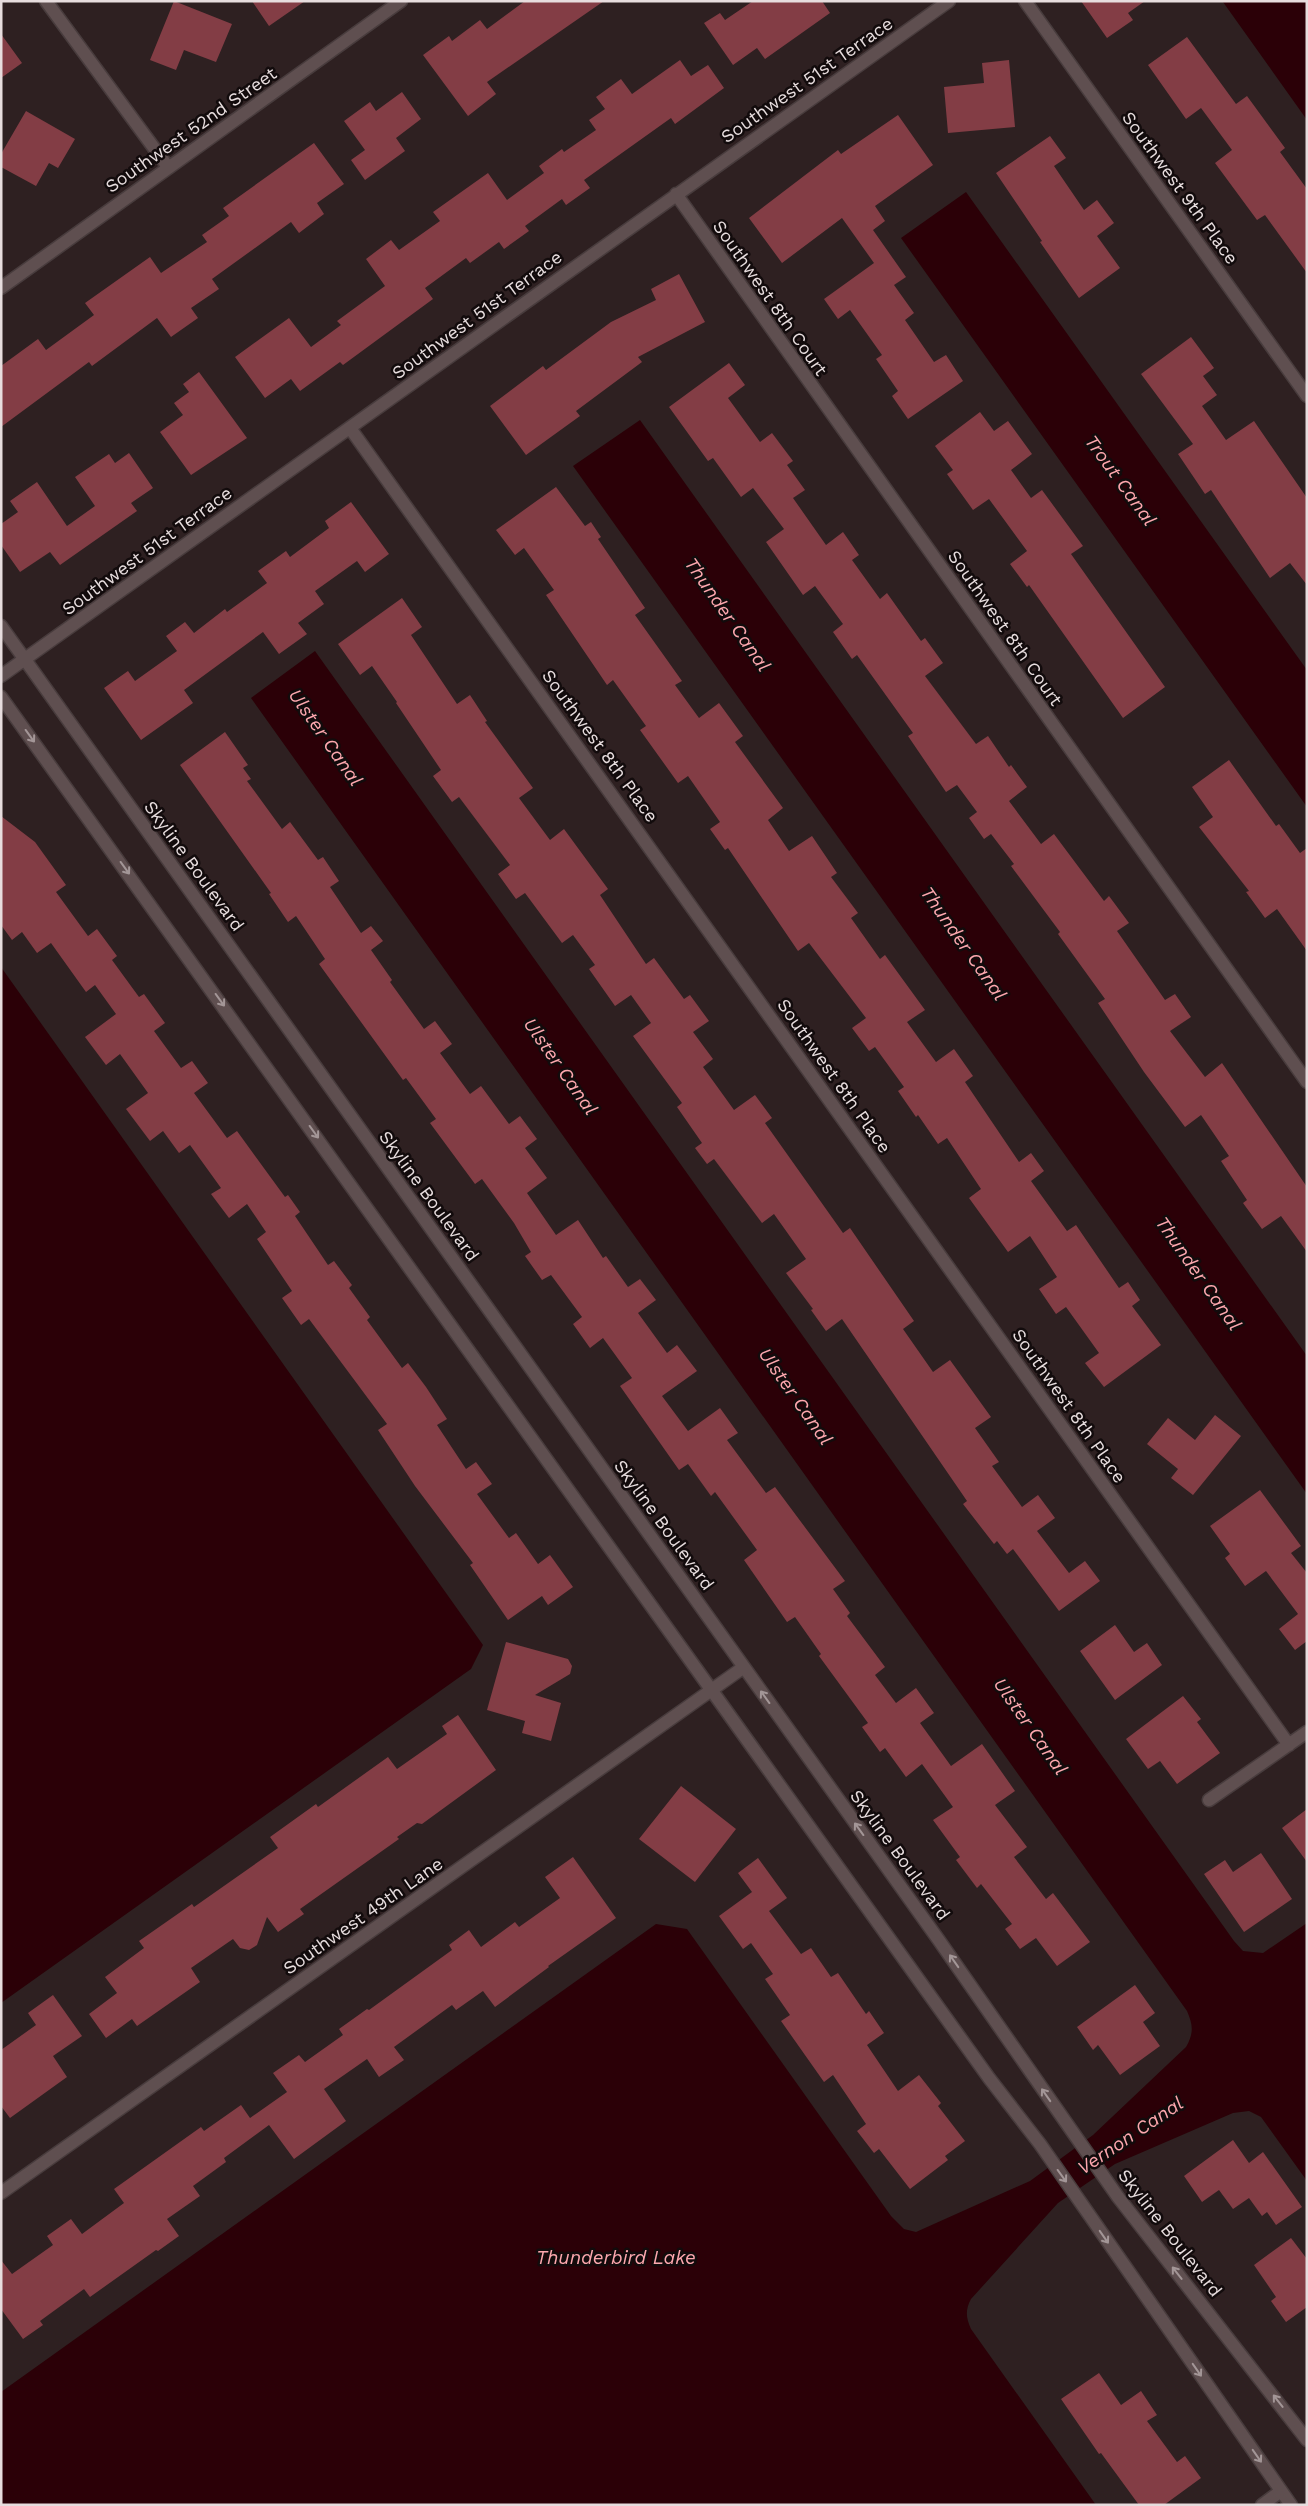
<svg xmlns="http://www.w3.org/2000/svg" width="1308" height="2506" font-family="'Work Sans',sans-serif">
	<style>
		.water { fill: #2b0007 }
		.building { fill: #833d45 }
		.lines { fill: none; stroke-linecap: round; stroke-linejoin: round }
		.minor-casing { stroke: #483c3d; stroke-width: 15 }
		.minor { stroke: #5f4f50; stroke-width: 12 }
		.oneway { stroke: #a39697 }
		.labels { text-anchor: middle; stroke-width: 5; stroke-linejoin: round; paint-order: stroke }
		.street-label { font-size: 18px; fill: #e7ddde; stroke: #120b0c }
		.water-label { font-size: 19px; font-style: italic; fill: #fda7ae; stroke: #120b0c }
	</style>
	<rect width="100%" height="100%" fill="#2e2021"/>
	<path class="water" d="M1225,1H1307V120L1223,2Z
		M966,192L1307,670V807L901,238Z
		M640,420L1307,1356V1494L573,466Z
		M315,651L1234,1941L1243,1951L1263,1953L1307,1923V2181L1261,2117L1249,2111L1233,2113L1115,2164L1058,2203L971,2299C965,2310 966,2318 971,2329L1096,2505H1V2392L656,1924L687,1929L891,2216L904,2229L916,2232L1030,2181L1093,2135L1186,2047C1194,2033 1193,2025 1187,2011L251,698Z
		M1,967L483,1645L471,1669L1,2003Z"/>
	<path class="building" d="M174,1L232,24L216,62L184,50L176,70L150,60Z
		M252,1H305L269,26Z
		M525,1H604L487,82L496,94L468,116L423,55L449,36L452,41L480,20L487,29Z
		M753,1H822L830,13L765,59L757,48L733,65L704,23L720,13L725,20Z
		M1081,1H1145L1128,13L1133,20L1107,38Z
		M1,34L22,63L1,78Z
		M1187,37L1236,104L1247,96L1285,148L1280,152L1307,189V273L1265,215L1257,220L1215,163L1232,150L1201,108L1186,119L1148,65Z
		M680,60L691,76L708,65L724,88L675,124L671,118L584,180L590,188L566,205L562,199L525,226L529,231L504,249L499,242L470,263L466,258L425,288L433,299L343,365L340,362L300,391L291,379L265,398L235,357L289,318L311,347L341,325L337,321L385,286L366,259L391,240L399,250L440,221L433,212L488,173L507,200L544,173L539,166L562,149L564,152L596,130L589,120L605,109L596,97L621,79L632,94Z
		M1009,60L1015,127L948,133L944,87L984,83L982,63Z
		M402,92L421,119L396,138L405,151L365,180L351,160L365,150L344,121L370,102L376,111Z
		M26,111L75,139L58,168L49,163L36,186L1,167V154Z
		M898,115L933,165L875,206L885,221L873,230L906,277L894,285L914,313L905,320L934,362L946,355L963,381L908,419L892,396L898,391L876,359L882,355L850,310L838,319L824,299L874,263L842,218L782,263L749,218L838,150L841,154Z
		M1050,136L1066,158L1054,166L1084,210L1097,200L1114,223L1097,236L1120,268L1079,298L1040,242L1042,241L996,173Z
		M314,143L344,184L317,203L324,214L299,233L291,222L212,279L219,289L191,308L198,318L171,337L157,318L92,366L89,362L1,427V366L38,339L46,350L94,315L85,303L150,257L161,273L207,242L202,235L229,216L223,208Z
		M679,274L705,322L638,357L642,362L576,411L580,416L526,455L490,406L543,366L546,370L611,322L656,300L651,289Z
		M1191,337L1214,368L1203,376L1217,395L1202,406L1226,440L1254,421L1307,498V585L1290,563L1270,578L1211,490L1205,494L1178,454L1193,444L1141,374Z
		M729,363L745,385L728,398L760,442L772,433L793,461L787,465L805,490L793,498L826,545L843,532L859,555L852,560L880,599L887,593L921,641L925,638L943,663L925,676L976,744L988,736L1009,767L1011,765L1027,787L1009,801L1041,844L1054,834L1104,901L1109,896L1129,923L1117,931L1165,1000L1175,994L1191,1017L1170,1031L1205,1077L1222,1063L1307,1187V1252L1281,1216L1262,1229L1243,1203L1247,1200L1221,1161L1229,1156L1201,1115L1185,1127L1144,1072L1098,1003L1105,999L1058,934L1060,932L1011,866L1014,864L991,834L984,839L969,818L977,812L957,785L946,792L908,736L913,733L857,655L852,659L833,632L843,624L815,586L803,595L766,542L784,529L753,488L741,497L713,458L708,461L669,407Z
		M199,372L247,438L191,475L160,432L183,415L174,403L189,392L183,384Z
		M980,412L994,431L1008,421L1032,454L1011,470L1031,498L1042,490L1083,546L1071,554L1165,687L1123,718L1029,585L1027,587L1010,564L1027,551L989,499L973,510L947,474L953,470L935,446Z
		M129,453L153,488L131,503L137,511L60,565L50,552L20,572L1,545V524L18,512L10,501L37,482L67,526L95,506L75,477L109,454L115,463Z
		M556,487L585,526L591,522L601,537L598,539L645,608L635,615L682,681L675,685L699,718L719,703L743,736L735,742L783,808L768,820L789,851L812,836L837,873L831,877L858,913L851,918L880,959L885,955L925,1010L907,1022L936,1062L954,1049L973,1076L965,1082L1019,1162L1031,1153L1044,1171L1031,1181L1067,1231L1076,1225L1119,1288L1128,1282L1140,1300L1132,1306L1161,1345L1104,1387L1085,1363L1099,1353L1066,1307L1056,1314L1039,1289L1057,1277L1030,1236L1008,1252L969,1198L981,1189L947,1138L938,1144L918,1115L916,1117L898,1091L904,1087L875,1047L869,1051L852,1028L866,1018L809,943L798,951L728,848L725,850L710,829L720,822L688,776L678,783L640,730L646,726L613,680L607,685L546,595L554,590L524,548L515,555L496,530Z
		M351,502L389,554L365,572L357,561L315,591L324,604L298,623L307,634L279,654L263,632L184,690L193,703L141,740L104,688L128,671L135,681L177,651L166,636L185,622L194,633L225,609L227,612L267,583L258,571L286,551L290,557L329,528L325,521Z
		M402,598L422,627L411,635L457,704L470,695L487,721L485,722L533,788L519,798L550,840L564,829L608,889L600,895L646,964L654,958L684,999L690,995L709,1021L693,1032L713,1059L703,1067L734,1110L755,1095L772,1118L765,1123L843,1233L850,1228L914,1321L903,1329L933,1372L950,1360L991,1417L975,1428L999,1462L992,1466L1022,1507L1038,1495L1055,1518L1037,1531L1069,1573L1085,1561L1100,1581L1059,1611L1013,1549L1007,1554L997,1541L994,1544L963,1504L967,1501L842,1319L826,1331L811,1310L813,1309L786,1273L806,1259L774,1214L762,1223L714,1159L707,1164L695,1148L702,1143L677,1107L682,1103L633,1036L651,1023L631,995L615,1006L589,969L595,965L573,935L562,943L525,893L516,899L498,874L510,865L459,797L452,802L433,776L441,770L396,703L397,702L372,666L360,675L338,644Z
		M225,732L248,765L243,768L251,779L247,781L282,829L290,822L318,860L323,857L339,881L330,887L361,933L371,926L383,941L371,950L392,980L390,982L424,1029L435,1021L452,1044L440,1053L470,1094L481,1086L509,1124L520,1116L537,1139L525,1148L547,1178L527,1193L556,1235L578,1220L603,1258L606,1256L628,1287L640,1279L656,1300L638,1313L667,1353L677,1345L697,1371L662,1396L688,1431L720,1408L738,1433L727,1440L766,1493L775,1487L845,1581L833,1589L850,1613L847,1616L885,1667L875,1675L896,1703L916,1688L934,1713L920,1723L951,1766L982,1744L1015,1791L995,1805L1027,1847L1014,1857L1046,1899L1053,1893L1090,1942L1057,1966L1036,1938L1020,1949L1005,1929L1012,1924L981,1884L977,1888L956,1860L960,1857L933,1820L953,1807L922,1764L906,1777L885,1748L880,1752L862,1727L868,1723L819,1656L821,1654L795,1617L787,1622L744,1560L757,1550L715,1492L711,1496L688,1464L679,1470L620,1386L632,1378L603,1338L590,1348L573,1324L582,1317L551,1275L542,1280L525,1256L531,1252L514,1223L482,1179L475,1184L430,1123L436,1119L406,1078L403,1080L319,964L325,959L296,916L288,922L269,894L271,893L180,765Z
		M1229,760L1276,826L1279,824L1300,853L1307,848V951L1277,909L1265,918L1246,892L1249,891L1199,827L1213,817L1192,787Z
		M1,816L35,842L66,885L56,892L88,936L97,929L117,956L112,960L139,997L144,994L165,1023L154,1031L181,1068L192,1061L208,1083L194,1093L227,1138L237,1131L285,1197L288,1195L300,1212L295,1216L328,1265L334,1261L352,1285L349,1288L370,1317L367,1320L402,1368L408,1363L426,1387L447,1419L437,1425L466,1469L476,1462L492,1484L477,1494L509,1538L516,1533L538,1564L550,1555L573,1587L548,1605L542,1596L508,1620L470,1565L473,1563L415,1486L378,1430L387,1424L309,1319L301,1325L282,1298L292,1291L257,1239L266,1232L247,1204L229,1218L211,1194L221,1188L190,1145L179,1153L163,1131L150,1141L126,1109L148,1093L120,1054L106,1065L85,1037L116,1014L95,985L86,992L51,943L37,953L22,932L12,940L1,925Z
		M1215,1415L1241,1436L1193,1495L1171,1478L1178,1469L1147,1444L1168,1418L1195,1440Z
		M1260,1490L1301,1546L1291,1553L1307,1573V1641L1295,1650L1279,1629L1298,1614L1266,1571L1245,1586L1225,1558L1230,1554L1210,1526Z
		M1115,1625L1134,1652L1147,1643L1162,1665L1115,1700L1080,1651Z
		M506,1642L568,1659L572,1666L570,1674L535,1695L561,1703L551,1741L522,1733L525,1721L487,1710Z
		M1183,1696L1201,1719L1197,1722L1220,1753L1177,1784L1160,1761L1148,1769L1126,1739Z
		M458,1715L496,1770L422,1824L417,1823L397,1837L399,1839L300,1909L304,1914L278,1932L267,1917L257,1945L249,1950L240,1948L233,1939L191,1968L200,1982L137,2026L132,2019L106,2038L89,2014L117,1993L105,1977L144,1948L139,1941L192,1904L194,1907L278,1848L270,1837L316,1804L318,1807L388,1757L397,1769L447,1734L442,1726Z
		M681,1786L736,1829L695,1882L639,1839Z
		M1307,1809V1862L1282,1828Z
		M1261,1853L1292,1899L1244,1932L1204,1874L1225,1860L1233,1872Z
		M573,1857L616,1918L548,1966L549,1967L495,2007L483,1991L456,2010L452,2005L394,2047L404,2060L379,2077L367,2059L324,2089L346,2121L294,2159L269,2125L224,2158L226,2162L193,2186L200,2196L167,2219L179,2236L158,2251L156,2250L90,2297L84,2289L40,2321L43,2325L23,2339L1,2309V2260L12,2274L53,2245L47,2236L71,2219L82,2234L124,2203L114,2189L201,2127L204,2131L241,2105L250,2118L287,2092L273,2073L299,2055L305,2062L343,2035L339,2029L367,2009L369,2010L452,1950L449,1945L469,1930L481,1947L515,1922L519,1927L560,1898L545,1877Z
		M758,1858L787,1898L769,1911L801,1954L811,1948L831,1977L838,1973L866,2014L869,2011L884,2033L867,2045L898,2091L919,2075L941,2103L938,2106L965,2141L945,2156L948,2160L910,2189L879,2149L874,2153L857,2131L866,2124L833,2075L824,2082L781,2021L790,2015L765,1979L773,1974L751,1943L743,1949L719,1916L752,1892L738,1873Z
		M1135,1985L1155,2013L1143,2022L1160,2046L1120,2075L1098,2045L1093,2050L1077,2027Z
		M53,1995L82,2036L53,2056L67,2077L10,2118L1,2106V2050L36,2025L28,2013Z
		M1233,2140L1249,2163L1263,2152L1302,2207L1276,2225L1267,2212L1262,2216L1249,2198L1233,2209L1219,2190L1202,2202L1184,2176Z
		M1291,2238L1307,2259V2307L1286,2322L1271,2301L1276,2297L1254,2265Z
		M1099,2373L1121,2405L1141,2391L1157,2415L1147,2421L1177,2462L1185,2456L1201,2478L1164,2505H1139L1101,2453L1099,2454L1061,2399Z"/>
	<g class="lines">
		<g class="minor-casing">
			<path id="minor" d="M46,1L168,167
				M1025,1L1307,396
				M676,194L1307,1082
				M1,288L401,1
				M350,428L1289,1745
				M1,626L938,1939L1118,2197L1307,2440
				M1,676L949,1
				M1,697L989,2078L1040,2144L1291,2505
				M1209,1800L1307,1732
				M1,2193L744,1667
				M1262,2505L1281,2491"/>
		</g>
		<use href="#minor" class="minor"/>
	</g>
	<defs><path id="oneway-shaft" d="M-6 0H5M1.5-3L5.5 0L1.5 3" fill="none" stroke-width="1.6" stroke-linecap="round" stroke-linejoin="round" transform="scale(1.25)"/></defs>
	<g class="oneway">
		<use href="#oneway-shaft" transform="translate(30 736) rotate(54)"/>
		<use href="#oneway-shaft" transform="translate(125 868) rotate(54)"/>
		<use href="#oneway-shaft" transform="translate(220 1000) rotate(54)"/>
		<use href="#oneway-shaft" transform="translate(314 1132) rotate(54)"/>
		<use href="#oneway-shaft" transform="translate(765 1697) rotate(-126)"/>
		<use href="#oneway-shaft" transform="translate(859 1829) rotate(-126)"/>
		<use href="#oneway-shaft" transform="translate(954 1961) rotate(-125)"/>
		<use href="#oneway-shaft" transform="translate(1046 2095) rotate(-125)"/>
		<use href="#oneway-shaft" transform="translate(1062 2176) rotate(54)"/>
		<use href="#oneway-shaft" transform="translate(1104 2237) rotate(55)"/>
		<use href="#oneway-shaft" transform="translate(1177 2273) rotate(-128)"/>
		<use href="#oneway-shaft" transform="translate(1197 2370) rotate(55)"/>
		<use href="#oneway-shaft" transform="translate(1278 2401) rotate(-128)"/>
		<use href="#oneway-shaft" transform="translate(1257 2456) rotate(55)"/>
	</g>
	<g class="labels">
		<g class="street-label">
			<text transform="translate(807 80) rotate(-35)" y="6">Southwest 51st Terrace</text>
			<text transform="translate(191 130) rotate(-35)" y="6">Southwest 52nd Street</text>
			<text transform="translate(1180 188) rotate(54)" y="6">Southwest 9th Place</text>
			<text transform="translate(770 298) rotate(55)" y="6">Southwest 8th Court</text>
			<text transform="translate(477 315) rotate(-36)" y="6">Southwest 51st Terrace</text>
			<text transform="translate(147 551) rotate(-36)" y="6">Southwest 51st Terrace</text>
			<text transform="translate(1005 628) rotate(55)" y="6">Southwest 8th Court</text>
			<text transform="translate(600 746) rotate(54)" y="6">Southwest 8th Place</text>
			<text transform="translate(194 866) rotate(54)" y="6">Skyline Boulevard</text>
			<text transform="translate(834 1076) rotate(55)" y="6">Southwest 8th Place</text>
			<text transform="translate(429 1196) rotate(54)" y="6">Skyline Boulevard</text>
			<text transform="translate(1069 1406) rotate(55)" y="6">Southwest 8th Place</text>
			<text transform="translate(664 1525) rotate(54)" y="6">Skyline Boulevard</text>
			<text transform="translate(900 1855) rotate(54)" y="6">Skyline Boulevard</text>
			<text transform="translate(363 1916) rotate(-35)" y="6">Southwest 49th Lane</text>
			<text transform="translate(1170 2233) rotate(52)" y="6">Skyline Boulevard</text>
		</g>
		<g class="water-label">
			<text transform="translate(1121 480) rotate(54)" y="7">Trout Canal</text>
			<text transform="translate(728 614) rotate(55)" y="7">Thunder Canal</text>
			<text transform="translate(326 737) rotate(55)" y="7">Ulster Canal</text>
			<text transform="translate(964 943) rotate(55)" y="7">Thunder Canal</text>
			<text transform="translate(561 1066) rotate(55)" y="7">Ulster Canal</text>
			<text transform="translate(1199 1273) rotate(55)" y="7">Thunder Canal</text>
			<text transform="translate(796 1396) rotate(55)" y="7">Ulster Canal</text>
			<text transform="translate(1031 1726) rotate(55)" y="7">Ulster Canal</text>
			<text transform="translate(1130 2135) rotate(-34)" y="7">Vernon Canal</text>
			<text x="616" y="2264">Thunderbird Lake</text>
		</g>
	</g>
	<rect width="1308" height="2506" fill="none" stroke="#e7ddde" stroke-width="5"/>
</svg>
